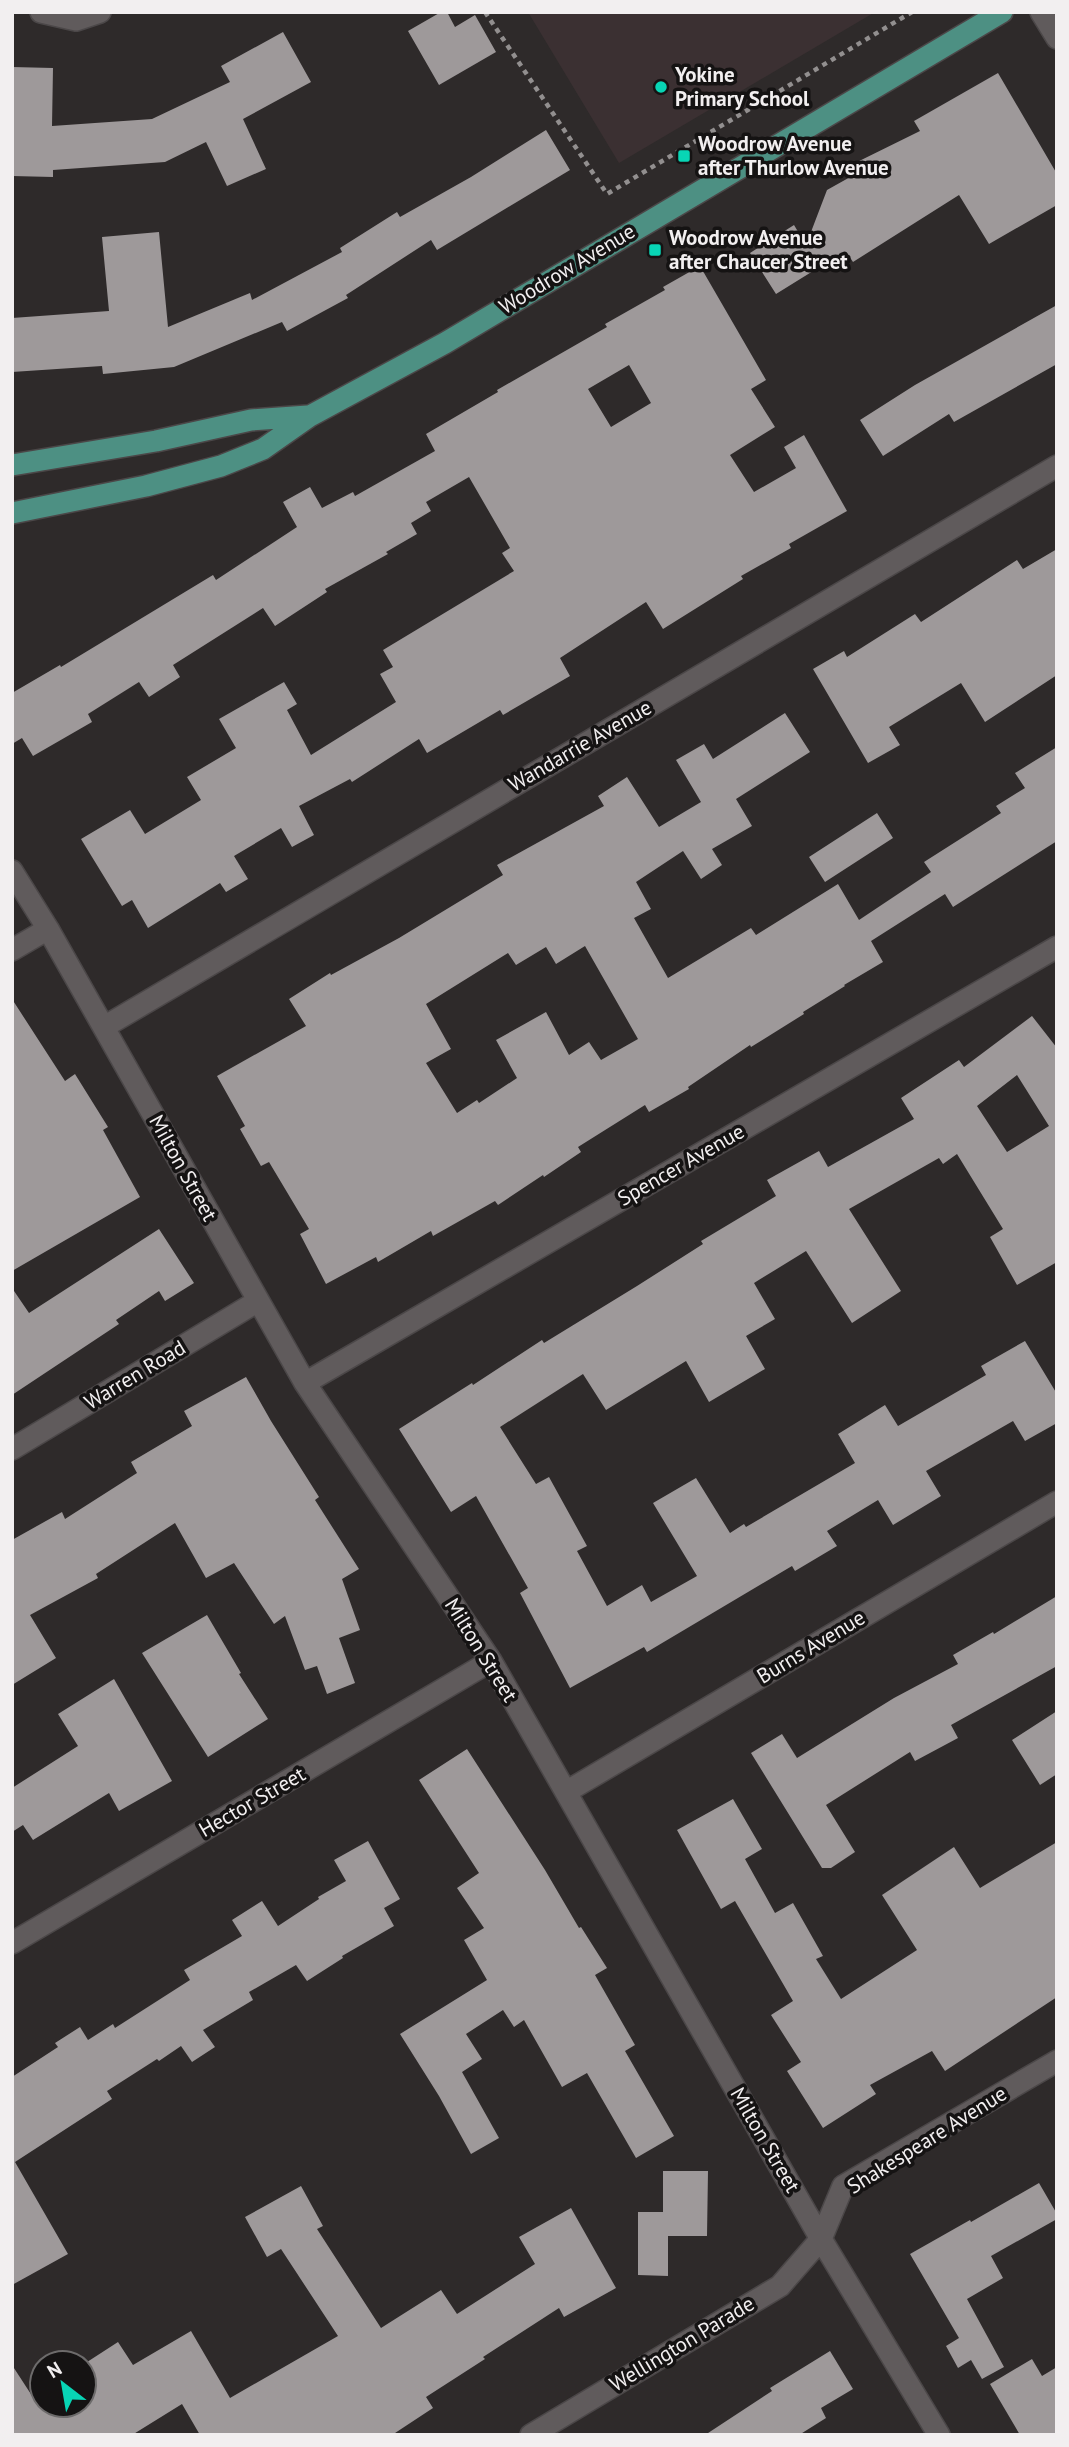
<svg xmlns="http://www.w3.org/2000/svg" width="1069" height="2447" font-family="'PT Sans',sans-serif">
	<style>
		.built { fill: #3b3032 }
		.building { fill: #9e999a; fill-rule: evenodd }
		.lines { fill: none; stroke-linecap: round; stroke-linejoin: round }
		.street-casing { stroke: #4b4748; stroke-width: 24 }
		.primary-casing { stroke: #4b4748; stroke-width: 24 }
		.path { stroke: #928f8f; stroke-width: 4.5; stroke-dasharray: 5 5; stroke-linecap: butt }
		.street { stroke: #605b5c; stroke-width: 21 }
		.primary { stroke: #4d9083; stroke-width: 21 }
		.poi-dot { fill: #08d5b5; stroke: #151313; stroke-width: 2.5 }
		.labels { text-anchor: middle; stroke-width: 7; stroke-linejoin: round; paint-order: stroke }
		.poi-label { font-size: 21px; font-weight: bold; fill: #f2eff0; stroke: #151313; text-anchor: start }
		.street-label { font-size: 21px; fill: #f2eff0; stroke: #151313 }
	</style>
	<rect width="100%" height="100%" fill="#2e2a2a"/>
	<path class="built" d="M528,12H875L619,163Z"/>
	<path class="building" d="M441,12H447L455,27L475,15L496,52L439,85L408,31Z
		M283,32L311,82L243,119L266,169L227,186L206,142L165,162L53,170V177L12,176V67L53,68L52,126L152,119L230,82L221,66Z
		M998,73L1057,174V205L989,244L959,195L853,262L847,253L826,263L776,294L750,253L794,225L806,245L827,190L852,176L847,167L920,131L914,121Z
		M546,130L570,170L437,250L431,240L346,295L348,298L287,331L282,322L174,367L103,374L102,366L12,372V318L109,311L102,237L159,232L168,327L250,293L252,300L342,252L340,248L397,212L400,217L471,177Z
		M700,266L766,380L751,389L775,427L730,455L754,492L796,468L784,447L804,435L847,511L789,544L791,548L741,576L743,579L663,629L646,602L560,658L570,676L503,715L500,710L427,753L419,739L352,782L350,779L299,806L314,835L292,847L281,828L234,856L248,879L226,892L220,883L148,928L132,900L122,906L81,839L130,810L145,834L201,800L187,777L236,748L219,719L284,682L297,704L287,710L311,755L396,702L380,674L393,667L383,650L514,571L502,553L510,548L469,477L426,502L431,511L411,523L417,534L386,552L388,554L325,589L327,592L275,626L263,608L173,665L180,677L149,697L139,682L88,714L92,722L33,756L22,738L12,744V693L60,665L61,667L213,575L216,580L297,527L283,502L310,487L322,508L353,492L355,496L435,451L426,434L498,392L497,390L607,327L605,324L665,290L663,287ZM629,365L651,403L611,427L588,389Z
		M1057,305V364L954,422L949,414L883,456L860,420L915,385Z
		M1057,549V675L985,722L961,683L889,727L900,745L868,763L813,669L844,651L847,657L915,614L921,622L1017,560L1023,569Z
		M785,713L810,752L736,799L752,826L712,849L722,865L701,879L683,851L636,882L651,909L634,918L668,978L751,928L756,935L838,884L859,920L931,872L924,862L1001,813L996,806L1025,788L1015,773L1057,747V841L953,907L945,894L871,941L883,962L844,985L845,986L803,1012L804,1014L751,1047L750,1045L688,1087L689,1089L649,1112L645,1105L578,1147L581,1152L544,1177L543,1175L498,1205L495,1201L433,1236L431,1231L378,1262L376,1257L326,1284L300,1234L309,1229L269,1162L261,1166L240,1129L245,1126L217,1076L306,1026L289,999L330,973L331,975L399,938L503,875L497,865L604,806L598,796L627,777L659,827L701,802L676,760L704,744L713,759ZM585,946L638,1039L601,1060L589,1042L569,1055L546,1012L496,1040L517,1078L479,1103L477,1100L457,1113L426,1063L451,1049L426,1004L508,953L516,965L546,947L556,964Z
		M877,813L893,838L825,882L809,857Z
		M12,999L65,1081L75,1074L108,1127L103,1130L140,1197L12,1271Z
		M1032,1016L1057,1048V1262L1017,1285L990,1237L1003,1229L957,1154L943,1164L939,1158L849,1209L901,1291L852,1323L806,1251L754,1283L775,1319L746,1336L765,1369L709,1402L686,1361L606,1410L583,1374L500,1427L536,1484L549,1477L587,1546L577,1551L607,1606L642,1585L651,1602L697,1576L653,1503L696,1478L730,1533L744,1524L746,1527L855,1463L838,1434L885,1405L898,1426L986,1375L981,1366L1025,1341L1057,1394V1423L1025,1441L1013,1421L926,1471L941,1496L893,1525L878,1500L827,1531L837,1546L795,1571L792,1566L647,1652L644,1647L570,1688L520,1593L528,1588L476,1496L451,1512L399,1429L472,1383L473,1385L542,1340L544,1343L637,1286L703,1244L701,1241L776,1196L767,1180L819,1151L828,1167L914,1119L901,1098L959,1060L964,1067ZM1017,1075L1049,1126L1007,1152L977,1106Z
		M159,1229L194,1283L165,1301L159,1291L116,1320L119,1324L12,1395V1288L29,1313Z
		M246,1377L271,1421L319,1497L315,1500L359,1569L342,1579L360,1630L339,1638L355,1683L327,1694L317,1666L305,1670L285,1616L274,1624L234,1563L206,1578L175,1523L96,1574L98,1578L30,1615L56,1658L12,1685V1540L62,1512L65,1519L137,1473L131,1462L192,1426L184,1411Z
		M1057,1596V1666L951,1725L958,1738L915,1761L910,1752L826,1805L855,1852L831,1868H822L751,1753L782,1734L797,1758L894,1698L958,1664L953,1655L993,1632L994,1634Z
		M207,1615L241,1673L239,1674L268,1719L208,1757L142,1653Z
		M114,1679L172,1781L119,1811L109,1793L33,1840L23,1825L12,1832V1788L78,1746L58,1714Z
		M1057,1711V1774L1040,1785L1012,1740Z
		M467,1749L545,1870L579,1928L581,1927L607,1968L595,1975L635,2045L625,2051L674,2136L636,2158L587,2073L562,2087L524,2020L514,2027L503,2010L466,2034L482,2059L462,2072L499,2138L471,2154L439,2096L400,2034L487,1980L464,1940L484,1928L457,1888L479,1873L419,1780Z
		M733,1799L762,1849L745,1859L775,1913L793,1903L823,1956L816,1959L841,1999L917,1950L882,1895L954,1847L980,1888L1057,1842V1997L945,2071L932,2051L870,2085L876,2094L823,2128L787,2071L801,2062L771,2015L793,2001L735,1901L721,1909L677,1830Z
		M368,1841L400,1899L384,1908L394,1926L342,1956L343,1958L307,1981L296,1965L249,1992L253,2000L203,2030L215,2047L192,2062L181,2046L159,2061L157,2059L107,2091L112,2099L15,2162L68,2254L12,2285V2077L58,2047L55,2043L80,2027L88,2040L113,2024L115,2028L190,1980L184,1970L242,1936L232,1920L262,1901L278,1926L319,1899L318,1897L346,1881L334,1860Z
		M663,2171H708L707,2236H668V2276L638,2275V2212H663Z
		M1039,2183L1057,2214V2219L991,2256L1003,2278L967,2299L1004,2367L982,2379L971,2360L958,2368L946,2346L959,2338L910,2254L970,2220L971,2222Z
		M301,2186L323,2226L317,2229L381,2328L441,2290L457,2314L535,2264L519,2237L571,2208L616,2288L564,2317L559,2308L483,2357L485,2359L426,2397L433,2408L392,2435H200L182,2404L132,2435H12V2365L38,2405H84V2364L118,2342L133,2365L191,2331L230,2398L338,2336L281,2249L267,2257L245,2217Z
		M830,2351L853,2389L821,2408L826,2418L799,2435H705L772,2391L770,2388Z
		M1032,2359L1042,2376L1057,2367V2435H1020L990,2384Z"/>
	<g class="lines">
		<g class="street-casing">
			<path id="street" d="M41,12L76,20L100,12
				M1041,12L1057,38
				M12,871L48,929L305,1383L491,1661L821,2239L939,2435
				M12,950L48,929
				M104,1027L1057,466
				M305,1383L1057,947
				M12,1449L258,1301
				M566,1792L1057,1502
				M12,1943L491,1661
				M531,2435L780,2286L821,2239L843,2186L1057,2061"/>
		</g>
		<g class="primary-casing">
			<path id="primary" d="M12,465L156,441L251,420L308,416
				M12,513L146,486L221,466L263,449L310,416L445,343L1002,12"/>
		</g>
		<path class="path" d="M485,12L607,194L912,12"/>
		<use href="#street" class="street"/>
		<use href="#primary" class="primary"/>
	</g>
	<g class="poi-dot">
		<circle cx="661" cy="87" r="7"/>
		<rect x="677" y="149" width="14" height="14" rx="3.5"/>
		<rect x="648" y="243" width="14" height="14" rx="3.5"/>
	</g>
	<g class="labels">
		<g class="poi-label">
			<text x="675" y="82">Yokine<tspan x="675" dy="24">Primary School</tspan></text>
			<text x="698" y="151">Woodrow Avenue<tspan x="698" dy="24">after Thurlow Avenue</tspan></text>
			<text x="669" y="245">Woodrow Avenue<tspan x="669" dy="24">after Chaucer Street</tspan></text>
		</g>
		<g class="street-label">
			<text transform="translate(567 269) rotate(-31)" y="7">Woodrow Avenue</text>
			<text transform="translate(580 746) rotate(-30)" y="7">Wandarrie Avenue</text>
			<text transform="translate(681 1165) rotate(-30)" y="7">Spencer Avenue</text>
			<text transform="translate(183 1168) rotate(61)" y="7">Milton Street</text>
			<text transform="translate(135 1375) rotate(-31)" y="7">Warren Road</text>
			<text transform="translate(811 1647) rotate(-31)" y="7">Burns Avenue</text>
			<text transform="translate(481 1650) rotate(58)" y="7">Milton Street</text>
			<text transform="translate(252 1802) rotate(-30)" y="7">Hector Street</text>
			<text transform="translate(765 2140) rotate(60)" y="7">Milton Street</text>
			<text transform="translate(927 2140) rotate(-32)" y="7">Shakespeare Avenue</text>
			<text transform="translate(682 2344) rotate(-31)" y="7">Wellington Parade</text>
		</g>
	</g>
	<rect width="1069" height="2447" fill="none" stroke="#f2eff0" stroke-width="28"/>
	<g transform="translate(63 2384) rotate(329)"><circle r="33" fill="#151313" stroke="#6d6b6b" stroke-width="2"/>
	<path d="M0-5L12 26L0 18L-12 26Z" fill="#08d5b5"/>
	<text y="-10" font-size="19" font-weight="bold" text-anchor="middle" fill="#f2eff0">N</text>
	</g>
</svg>
